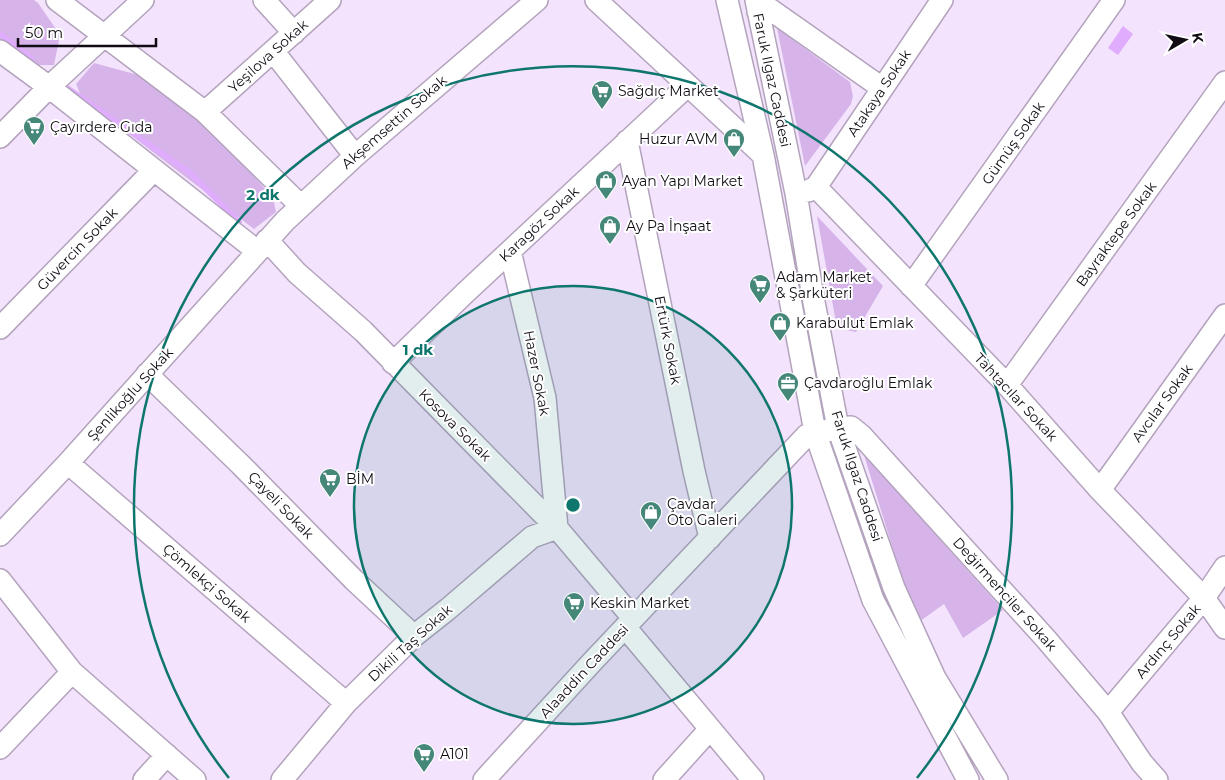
<svg xmlns="http://www.w3.org/2000/svg" width="1225" height="780" font-family="Montserrat,sans-serif">
	<style>
		.green { fill: #d6b4ea }
		.water { fill: #e0acfd }
		.lines { fill: none; stroke-linecap: round; stroke-linejoin: round }
		.stream { stroke: #e0acfd; stroke-width: 5.5 }
		.minor-casing { stroke: #b3a3bd; stroke-width: 24 }
		.minor { stroke: #fff; stroke-width: 21 }
		.ring { fill: none; stroke: #0f766e; stroke-width: 2.5 }
		.labels { text-anchor: middle; stroke-width: 4; stroke-linejoin: round; paint-order: stroke }
		.street-label { font-size: 14px; fill: #100b13; stroke: #fff }
		.poi-label { font-size: 14px; fill: #100b13; stroke: #fff; text-anchor: start }
		.centre { fill: #0f766e; stroke: #fff; stroke-width: 2.5 }
		.ring-label { font-size: 15px; text-anchor: middle; font-weight: bold; fill: #0f766e; stroke: #fff; stroke-width: 4; stroke-linejoin: round; paint-order: stroke }
	</style>
	<rect width="100%" height="100%" fill="#f3e3fd"/>
	<path class="green" d="M0,0H34L38,3L60,35L54,65H33L0,40Z
		M777,28L850,82L853,96L851,104L805,166Z
		M94,63L142,76L210,125L273,198L276,212L254,229L82,98L76,84Z
		M817,216L883,286L856,332L837,328Z
		M864,455L1003,610L963,638L944,604L916,624Z"/>
	<path class="water" d="M1123,26L1133,34L1118,55L1108,48Z"/>
	<g class="lines">
		<path class="stream" d="M0,34L31,58
			M66,87L189,172L239,222"/>
		<g class="minor-casing">
			<path id="minor" d="M57,0L205,112L301,206
				M264,0L294,33
				M596,0L763,155
				M727,0L763,155L815,432L873,600L968,780
				M756,0L796,193L813,297L838,428L894,588L935,678L997,780
				M758,12L771,10L882,88
				M0,51L49,87L257,251
				M273,51L355,156
				M205,112L330,0
				M0,137L49,87L143,0
				M627,141L694,471L710,538
				M816,187L942,0
				M796,193L808,191L816,187L1007,385L1100,490L1204,598L1225,628
				M267,240L297,273L363,331L557,528L633,618
				M911,286L1114,0
				M0,328L154,170
				M393,363L465,293L687,86
				M147,374L241,465L354,580L414,636
				M1007,385L1225,82
				M68,463L346,703
				M1100,490L1225,315
				M0,535L68,463L285,221L355,156L537,0
				M0,580L72,672L195,780
				M625,627L753,780
				M1108,712L1204,598L1225,567
				M0,748L72,672
				M144,780L167,755
				M282,780L346,703L414,636L448,609L532,537L557,528L545,398L510,251
				M484,780L593,661L807,435L838,428L851,427L862,436L1046,639L1108,712L1142,763L1157,780
				M664,780L710,729"/>
		</g>
		<use href="#minor" class="minor"/>
	</g>
	<circle cx="573" cy="505" r="219" fill="#0f766e" fill-opacity=".12"/>
	<g class="ring">
		<circle cx="573" cy="505" r="219"/>
		<path d="M229 778A439 439 0 1 1 917 778"/>
	</g>
	<defs>
		<g id="supermarket-pin" transform="scale(1.125)"><path d="M0 17L-7.5 6A9.5 9.5 0 1 1 7.5 6Z" fill="#458779" stroke="#fff"/><path d="M-6-5.5h2.5l.6 2H6L4.5 2H-2.5L-4.4-4H-6ZM-1.5 3.2a1.3 1.3 0 1 0 .1 0ZM3 3.2a1.3 1.3 0 1 0 .1 0Z" fill="#fff"/></g>
		<g id="shop-pin" transform="scale(1.125)"><path d="M0 17L-7.5 6A9.5 9.5 0 1 1 7.5 6Z" fill="#458779" stroke="#fff"/><path d="M-5-2.5h2.3a2.7 3.5 0 0 1 5.4 0H5L5.5 6h-11ZM-1.5-2.5h3a1.5 2.3 0 0 0-3 0Z" fill="#fff"/></g>
		<g id="office-pin" transform="scale(1.125)"><path d="M0 17L-7.5 6A9.5 9.5 0 1 1 7.5 6Z" fill="#458779" stroke="#fff"/><path d="M-6-3h4V-5.5h4V-3h4V5H-6ZM-1-4.5V-3h2v-1.5ZM-6 0V1H6V0Z" fill="#fff"/></g>
	</defs>
	<g fill-rule="evenodd">
		<use href="#supermarket-pin" x="602" y="91"/>
		<use href="#supermarket-pin" x="34" y="127"/>
		<use href="#shop-pin" x="734" y="139"/>
		<use href="#shop-pin" x="606" y="181"/>
		<use href="#shop-pin" x="610" y="226"/>
		<use href="#supermarket-pin" x="760" y="285"/>
		<use href="#shop-pin" x="780" y="323"/>
		<use href="#office-pin" x="788" y="383"/>
		<use href="#supermarket-pin" x="330" y="479"/>
		<use href="#shop-pin" x="651" y="512"/>
		<use href="#supermarket-pin" x="574" y="603"/>
		<use href="#supermarket-pin" x="424" y="754"/>
	</g>
	<g class="labels">
		<g class="street-label">
			<text transform="translate(268 56) rotate(-42)" y="5">Yeşilova Sokak</text>
			<text transform="translate(772 80) rotate(78)" y="5">Faruk Ilgaz Caddesi</text>
			<text transform="translate(879 93) rotate(-56)" y="5">Atakaya Sokak</text>
			<text transform="translate(394 122) rotate(-41)" y="5">Akşemsettin Sokak</text>
			<text transform="translate(1013 143) rotate(-55)" y="5">Gümüş Sokak</text>
			<text transform="translate(539 224) rotate(-43)" y="5">Karagöz Sokak</text>
			<text transform="translate(1116 234) rotate(-54)" y="5">Bayraktepe Sokak</text>
			<text transform="translate(77 249) rotate(-46)" y="5">Güvercin Sokak</text>
			<text transform="translate(668 340) rotate(79)" y="5">Ertürk Sokak</text>
			<text transform="translate(537 373) rotate(79)" y="5">Hazer Sokak</text>
			<text transform="translate(130 394) rotate(-48)" y="5">Şenlikoğlu Sokak</text>
			<text transform="translate(1016 397) rotate(47)" y="5">Tahtacılar Sokak</text>
			<text transform="translate(1162 403) rotate(-54)" y="5">Avcılar Sokak</text>
			<text transform="translate(455 425) rotate(45)" y="5">Kosova Sokak</text>
			<text transform="translate(857 476) rotate(72)" y="5">Faruk Ilgaz Caddesi</text>
			<text transform="translate(281 505) rotate(46)" y="5">Çayeli Sokak</text>
			<text transform="translate(207 583) rotate(41)" y="5">Çömlekçi Sokak</text>
			<text transform="translate(1005 594) rotate(48)" y="5">Değirmenciler Sokak</text>
			<text transform="translate(1168 641) rotate(-50)" y="5">Ardınç Sokak</text>
			<text transform="translate(410 643) rotate(-42)" y="5">Dikili Taş Sokak</text>
			<text transform="translate(584 671) rotate(-47)" y="5">Alaaddin Caddesi</text>
		</g>
		<g class="poi-label">
			<text x="618" y="96">Sağdıç Market</text>
			<text x="50" y="132">Çayırdere Gıda</text>
			<text x="718" y="144" text-anchor="end">Huzur AVM</text>
			<text x="622" y="186">Ayan Yapı Market</text>
			<text x="626" y="231">Ay Pa İnşaat</text>
			<text x="776" y="282">Adam Market<tspan x="776" dy="16">&amp; Şarküteri</tspan></text>
			<text x="796" y="328">Karabulut Emlak</text>
			<text x="804" y="388">Çavdaroğlu Emlak</text>
			<text x="346" y="484">BİM</text>
			<text x="667" y="509">Çavdar<tspan x="667" dy="16">Oto Galeri</tspan></text>
			<text x="590" y="608">Keskin Market</text>
			<text x="440" y="759">A101</text>
		</g>
	</g>
	<circle cx="573" cy="505" r="8" class="centre"/>
	<g class="ring-label">
		<text x="263" y="200">2 dk</text>
		<text x="418" y="355">1 dk</text>
	</g>
	<g transform="translate(1185 40) rotate(81)" stroke="#ffffff" stroke-width="4" paint-order="stroke">
	<path d="M0-4L9 19L0 12L-9 19Z" fill="#100b13"/>
	<text y="-8" font-size="14" font-weight="bold" text-anchor="middle" fill="#100b13">K</text>
	</g>
	<path d="M18 38v8h138v-8" fill="none" stroke="#100b13" stroke-width="2.5"/>
	<text x="25" y="38" font-size="15" fill="#100b13" stroke="#ffffff" stroke-width="4" paint-order="stroke">50 m</text>
</svg>
